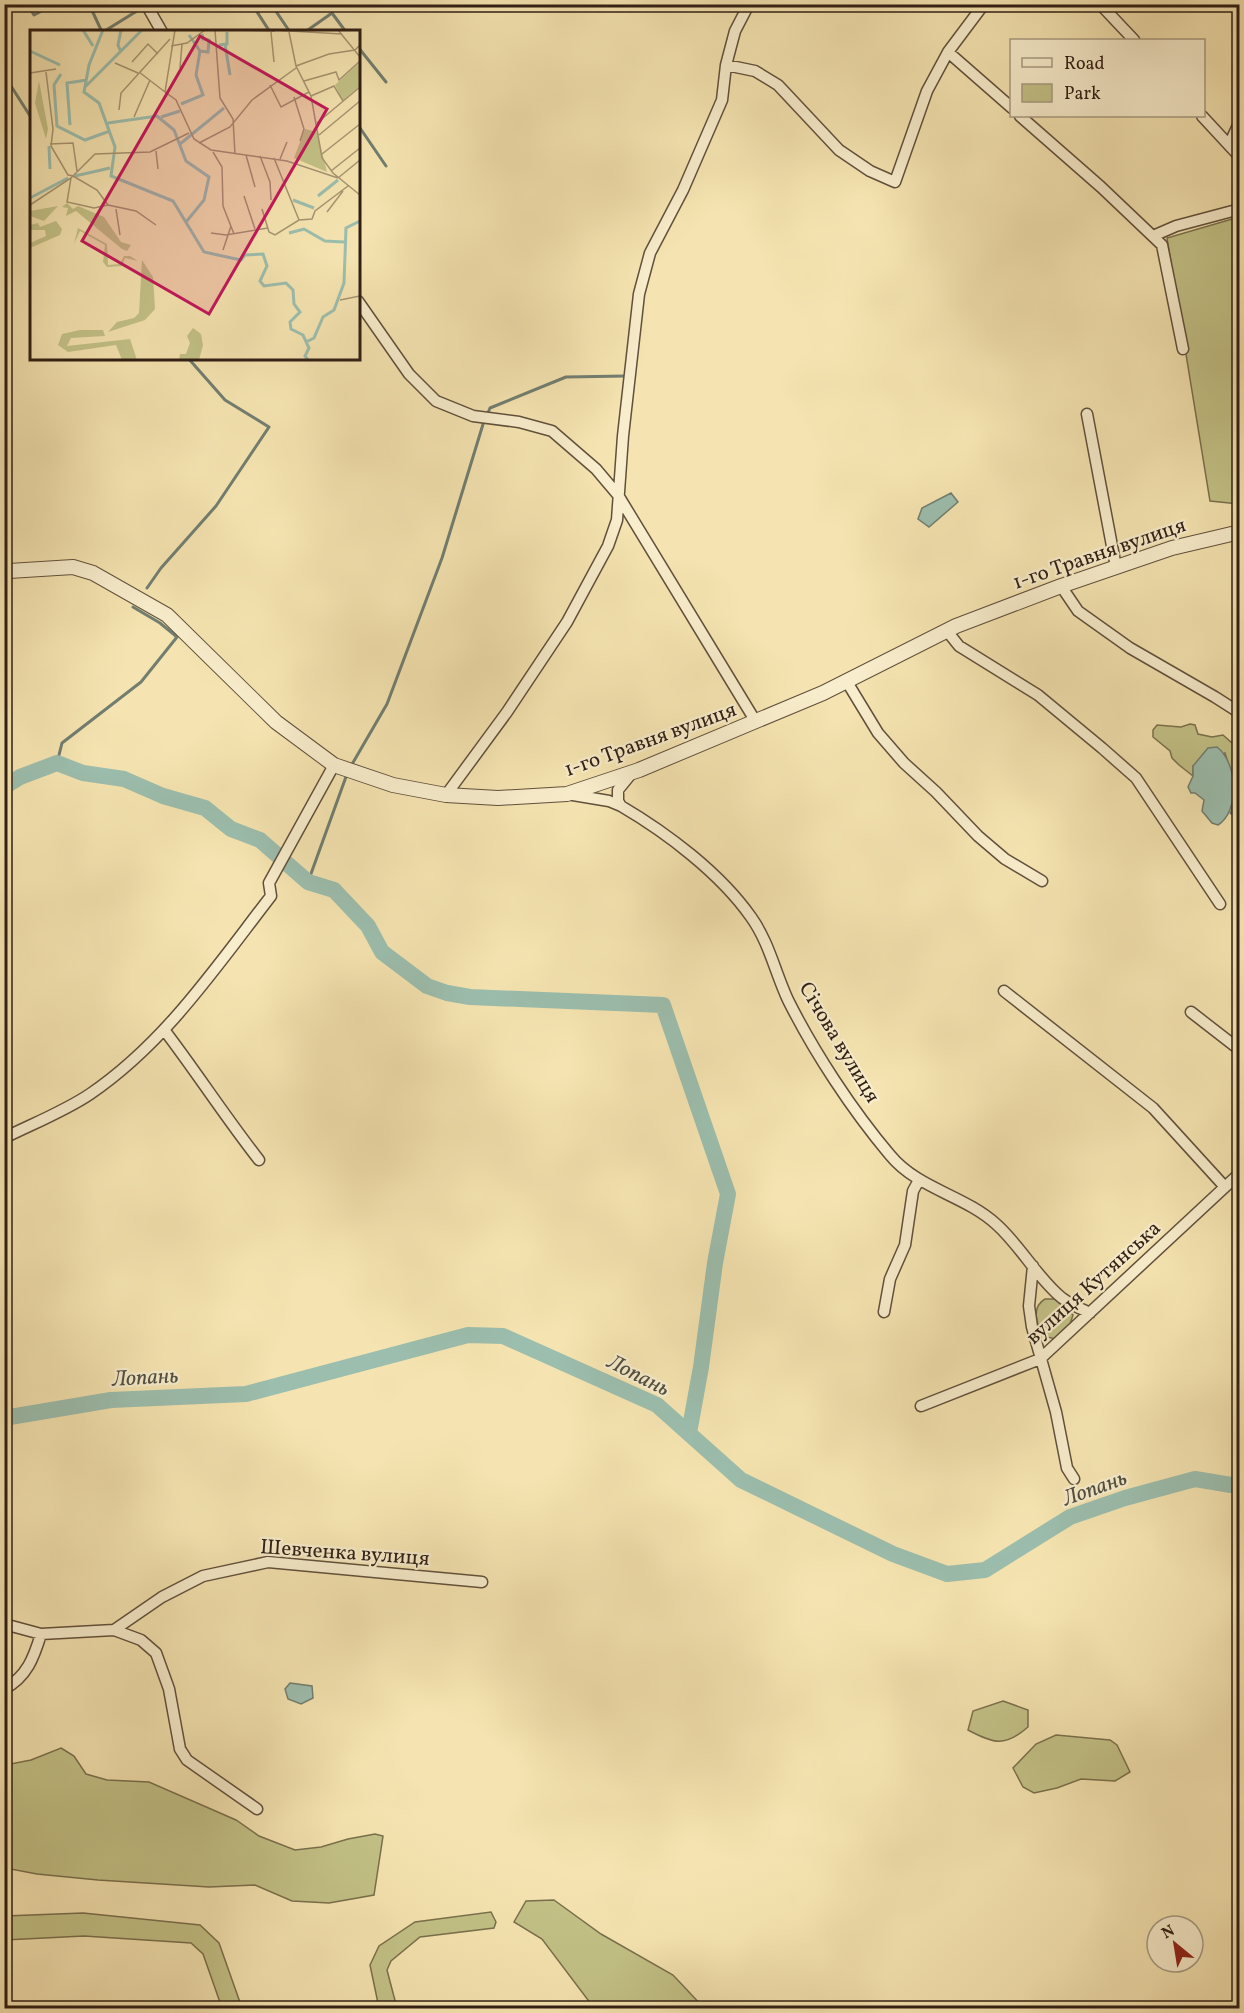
<svg xmlns="http://www.w3.org/2000/svg" width="1244" height="2013" font-family="Vollkorn,serif">
	<style>
		.green { fill: #c3c287; stroke: #7a704e; stroke-width: 1.5 }
		.water { fill: #9cbeae; stroke: #717e71; stroke-width: 1.5 }
		.lines { fill: none; stroke-linecap: round; stroke-linejoin: round }
		.stream { stroke: #717e71; stroke-width: 3 }
		.river { stroke: #9cbeae; stroke-width: 16 }
		.minor-casing { stroke: #61503c; stroke-width: 13 }
		.tertiary-casing { stroke: #61503c; stroke-width: 16 }
		.minor { stroke: #f8edcc; stroke-width: 10 }
		.tertiary { stroke: #f8edcc; stroke-width: 14 }
		.labels { text-anchor: middle; stroke-width: 4.5; stroke-linejoin: round; paint-order: stroke }
		.street-label { font-size: 21px; fill: #301f15; stroke: #f8edcc }
		.water-label { font-size: 22px; font-style: italic; fill: #504f43; stroke: #f8edcc }
		.inset-river { fill: none; stroke: #9cbeae; stroke-width: 3 }
		.inset-road { fill: none; stroke: #a69573; stroke-width: 1.5 }
		.view { fill: #c2185b; fill-opacity: 0.15; stroke: #c2185b; stroke-width: 3 }
		.inset-edge { fill: none; stroke: #301f15; stroke-width: 3 }
	</style>
	<rect width="100%" height="100%" fill="#f5e4b1"/>
	<filter id="stains"><feTurbulence type="fractalNoise" baseFrequency=".00333" numOctaves="4"/><feColorMatrix values="0 0 0 0 .2 0 0 0 0 .09 0 0 0 0 .02 0 0 0 .5 -.17"/></filter>
	<radialGradient id="worn" r=".72"><stop offset=".6" stop-color="#630" stop-opacity="0"/><stop offset="1" stop-color="#630" stop-opacity=".3"/></radialGradient>
	<path class="green" d="M1239,217V504L1210,501L1167,238Z
		M1190,724L1195,725L1198,734L1212,737L1223,735L1231,742L1239,745V818L1231,813L1234,782L1225,753L1193,766V776L1179,765L1172,758L1170,751L1153,737V730L1157,725L1181,727Z
		M1045,1299H1055L1073,1315L1070,1324L1055,1339L1044,1336C1036,1325 1031,1307 1045,1299Z
		M1003,1701L1028,1710V1727C1005,1747 994,1744 968,1730L973,1711Z
		M1056,1735L1110,1740L1117,1745L1130,1772L1115,1781L1081,1779L1057,1788L1034,1793L1023,1787L1013,1768L1036,1744Z
		M61,1748L74,1756L86,1774L107,1780L149,1782L236,1820L259,1836L295,1850L321,1847L348,1839L375,1834L383,1836L374,1895L329,1903L292,1901L255,1885L209,1887L98,1880L37,1874L5,1868V1765L31,1760Z
		M554,1900L601,1934L673,1975L704,2008H594L542,1939L514,1922L526,1901Z
		M491,1912L496,1922L494,1928L420,1937L391,1961L387,1970L397,2008H379L370,1965L379,1946L415,1922Z
		M83,1913L200,1925L219,1943L242,2008H222L203,1954L191,1943L84,1936L5,1940V1916Z"/>
	<path class="water" d="M951,493L958,502L929,527L918,519L922,508Z
		M1217,747C1238,763 1240,811 1218,825L1212,823L1202,811L1204,800L1195,793H1191L1188,787L1193,776V766L1208,748Z
		M290,1683L312,1686L313,1698L301,1704L288,1699L285,1689Z"/>
	<g class="lines">
		<path class="stream" d="M27,4L34,15L55,4
			M89,4L102,32
			M252,4L270,32
			M271,4L290,32
			M103,32L145,6
			M305,32L332,13L346,32
			M358,47L386,82
			M4,75L32,119
			M358,125L386,166
			M487,415L490,408L566,377L626,376
			M147,588L161,568L216,506L269,427L225,400L188,358
			M57,763L62,743L141,682L177,637L160,623L133,607
			M351,766L387,704L442,558L484,421
			M1231,813L1240,818
			M308,882L347,774"/>
		<path class="river" d="M4,787L20,777L57,763L83,773L124,779L163,796L205,808L231,829L260,840L308,882L334,890L368,926L382,952L427,986L447,993L470,997L663,1005L728,1194L715,1263L701,1367L689,1433
			M4,1418L111,1400L246,1394L468,1335L503,1336L657,1405L741,1480L893,1554L947,1574L985,1570L1070,1517L1125,1498L1195,1479L1231,1485L1240,1481"/>
		<g class="minor-casing">
			<path id="minor" d="M146,4L162,32
				M1100,4L1134,40
				M948,52L1012,108
				M726,65L755,71L778,85L839,150L870,171L895,182L927,91L948,52L984,4
				M1020,116L1101,187L1162,245L1183,349
				M1202,116L1240,157
				M1229,145L1240,121
				M1153,236L1176,226L1240,209
				M358,301L409,374L436,401L473,416L519,422L552,431L596,469L618,495L756,722
				M1087,414L1116,567
				M1061,586L1078,611L1130,648L1215,697L1240,713
				M947,631L959,646L1038,695L1102,748L1136,778L1220,904
				M847,682L878,733L904,763L936,792L978,836L1005,859L1042,881
				M567,794L609,801L621,806C667,833 720,873 751,917C769,942 775,972 788,1000C814,1052 852,1110 890,1155C918,1189 964,1195 996,1224C1020,1245 1038,1279 1062,1298C1070,1304 1081,1309 1090,1313
				M446,795L507,712L567,622L608,546L617,520L623,436L639,294L650,253L683,190L722,100L726,65L735,31L749,4
				M621,806L618,801V790L631,774
				M1004,991L1153,1108L1225,1187
				M1191,1012L1240,1050
				M165,1031C197,1073 226,1118 259,1160
				M4,1138C32,1124 65,1111 90,1094C165,1043 216,967 271,896L269,883L334,765
				M1033,1266L1029,1306L1032,1327L1056,1412L1067,1468L1074,1479
				M884,1312L890,1279L905,1245L913,1191L919,1180
				M921,1406L1040,1359L1240,1173
				M4,1624L41,1634L114,1630L162,1597L203,1576L268,1562L482,1582
				M114,1630L141,1640L156,1653L169,1689L180,1749L187,1760L257,1809
				M4,1689C27,1677 34,1657 41,1634"/>
		</g>
		<g class="tertiary-casing">
			<path id="tertiary" d="M4,569L9,571L73,567L93,573L167,615L276,722L334,765L393,785L446,795L498,798L567,794L639,770L823,693L956,626L1061,586L1172,548L1240,532"/>
		</g>
		<use href="#minor" class="minor"/>
		<use href="#tertiary" class="tertiary"/>
	</g>
	<g class="labels">
		<g class="street-label">
			<text transform="translate(1099 553) rotate(-19)" y="7">1-го Травня вулиця</text>
			<text transform="translate(650 739) rotate(-20)" y="7">1-го Травня вулиця</text>
			<text transform="translate(840 1042) rotate(59)" y="7">Січова вулиця</text>
			<text transform="translate(1093 1282) rotate(-42)" y="7">вулиця Кутянська</text>
			<text transform="translate(345 1552) rotate(4)" y="7">Шевченка вулиця</text>
		</g>
		<g class="water-label">
			<text transform="translate(639 1374) rotate(27)" y="8">Лопань</text>
			<text transform="translate(145 1376) rotate(-3)" y="8">Лопань</text>
			<text transform="translate(1094 1487) rotate(-20)" y="8">Лопань</text>
		</g>
	</g>
	<g transform="translate(30 30)">
		<rect width="330" height="330" fill="#f5e4b1"/>
		<path d="M330,32V56L313,71L305,55ZM9,51L18,99L16,109L5,73ZM275,99L287,102L297,142L264,128ZM37,173L43,179L48,176L74,187L91,212L101,215L97,221L92,219L46,181L36,186L38,178L32,177ZM28,176L14,191L0,186V181ZM26,191L32,199L30,205L0,218V213L16,206L15,200H0V195L8,193L10,197ZM48,198L77,214L78,235L90,234L94,226H100L108,231L95,228L92,236L77,237L73,232L75,215L50,201L44,214ZM112,230L123,247L125,279L115,290L78,302L87,292L104,288L109,283ZM163,298L171,304L173,315L169,330H149L150,324H156L160,313L157,306ZM50,300H73L75,306L41,308L37,316L100,309L107,330H92L86,315L38,322L28,315L32,304Z" fill="#c3c287"/>
		<path class="inset-river" d="M53,0L63,16M73,0L59,35L54,62L69,73L85,117L81,146L143,171L174,222L211,230L215,225L233,224L237,236L230,251L234,256L256,253L263,260L264,274L270,282L260,292L261,299L273,305L279,318L275,326L278,330M91,0L88,15L91,22M195,14L200,45M189,15L197,14V2M0,21L30,35M170,21L178,22L179,10L173,9L172,4M31,44L24,55L27,96L55,110L80,101M55,57L112,0M151,74L173,65L166,45L170,21L159,5M131,87L150,81M78,93L127,86L144,100L156,131L179,147L174,170L156,192M40,95L37,53L57,50M150,114L194,78M19,116L20,139M45,146L80,138M288,166L308,150M0,168L38,148M263,170L284,178M259,203L274,199L295,211L314,212M276,312L284,308L293,287L304,280L314,253L316,198L330,191"/>
		<path class="inset-road" d="M145,0L135,62L146,70L164,109L181,120L257,131L308,148M185,0L190,68L203,89L205,124M205,0L245,1M243,0L312,4M308,0L330,27M241,2L244,32M259,2L266,36L281,66L292,128L303,143L330,165M141,16L157,13L175,0M102,32L118,14L128,24M85,33L108,43M266,36L299,24L325,20L330,15M150,38L152,14M16,42L23,99L21,116L38,145L44,146M109,42L135,62M0,43L26,39M274,51L306,42L309,50L330,31M240,55L251,77L279,62M281,66L304,56L313,71M264,67L274,99L270,111M89,80L91,63L140,9M104,87L120,50M287,93L330,57M289,105L330,71M169,113L200,97L222,70L266,38M20,114L43,113L47,141M126,121L128,139M183,122L192,137L193,176L204,204M292,124L330,94M216,125L225,157M230,126L240,152L241,170M244,128L269,190M250,129L257,112M301,141L330,118M43,146L67,160L78,175L106,181L126,195M41,148L37,172L64,178L78,175M308,148L330,130M214,166L225,199M0,175L41,148L65,124L120,122L159,103M86,179L90,205M232,179L239,202L245,205L269,190L282,189L285,181L318,156M297,182L313,161M181,203L196,205L238,198M193,220L201,196M310,270L330,266"/>
		<path class="view" d="M170,6L297,79L179,284L52,211Z"/>
		<rect width="330" height="330" class="inset-edge"/>
	</g>
	<rect width="1244" height="2013" fill="none" stroke="#f5e4b1" stroke-width="24"/>
	<rect x="6" y="6" width="1232" height="2001" fill="none" stroke="#301f15" stroke-width="3"/>
	<rect x="12" y="12" width="1220" height="1989" fill="none" stroke="#301f15" stroke-width="1.5"/>
	<rect x="1010" y="39" width="195" height="78" fill="#f8edcc" stroke="#a89b83" stroke-width="1.5"/>
	<rect x="1022" y="58" width="30" height="9" fill="#f8edcc" stroke="#a89b83" stroke-width="1.5"/>
	<text x="1064" y="69" font-size="18" fill="#301f15">Road</text>
	<rect x="1022" y="84" width="30" height="18" fill="#c3c287" stroke="#a89b83" stroke-width="1.5"/>
	<text x="1064" y="99" font-size="18" fill="#301f15">Park</text>
	<g transform="translate(1175 1944) rotate(330)"><circle r="28" fill="#f8edcc" stroke="#a89b83" stroke-width="1.5"/>
	<path d="M0-4.5L10 22L0 15L-10 22Z" fill="#8f2418"/>
	<text y="-9" font-size="16" font-weight="bold" text-anchor="middle" fill="#301f15">N</text>
	</g>
	<rect width="100%" height="100%" filter="url(#stains)"/>
	<rect width="100%" height="100%" fill="url(#worn)"/>
</svg>
